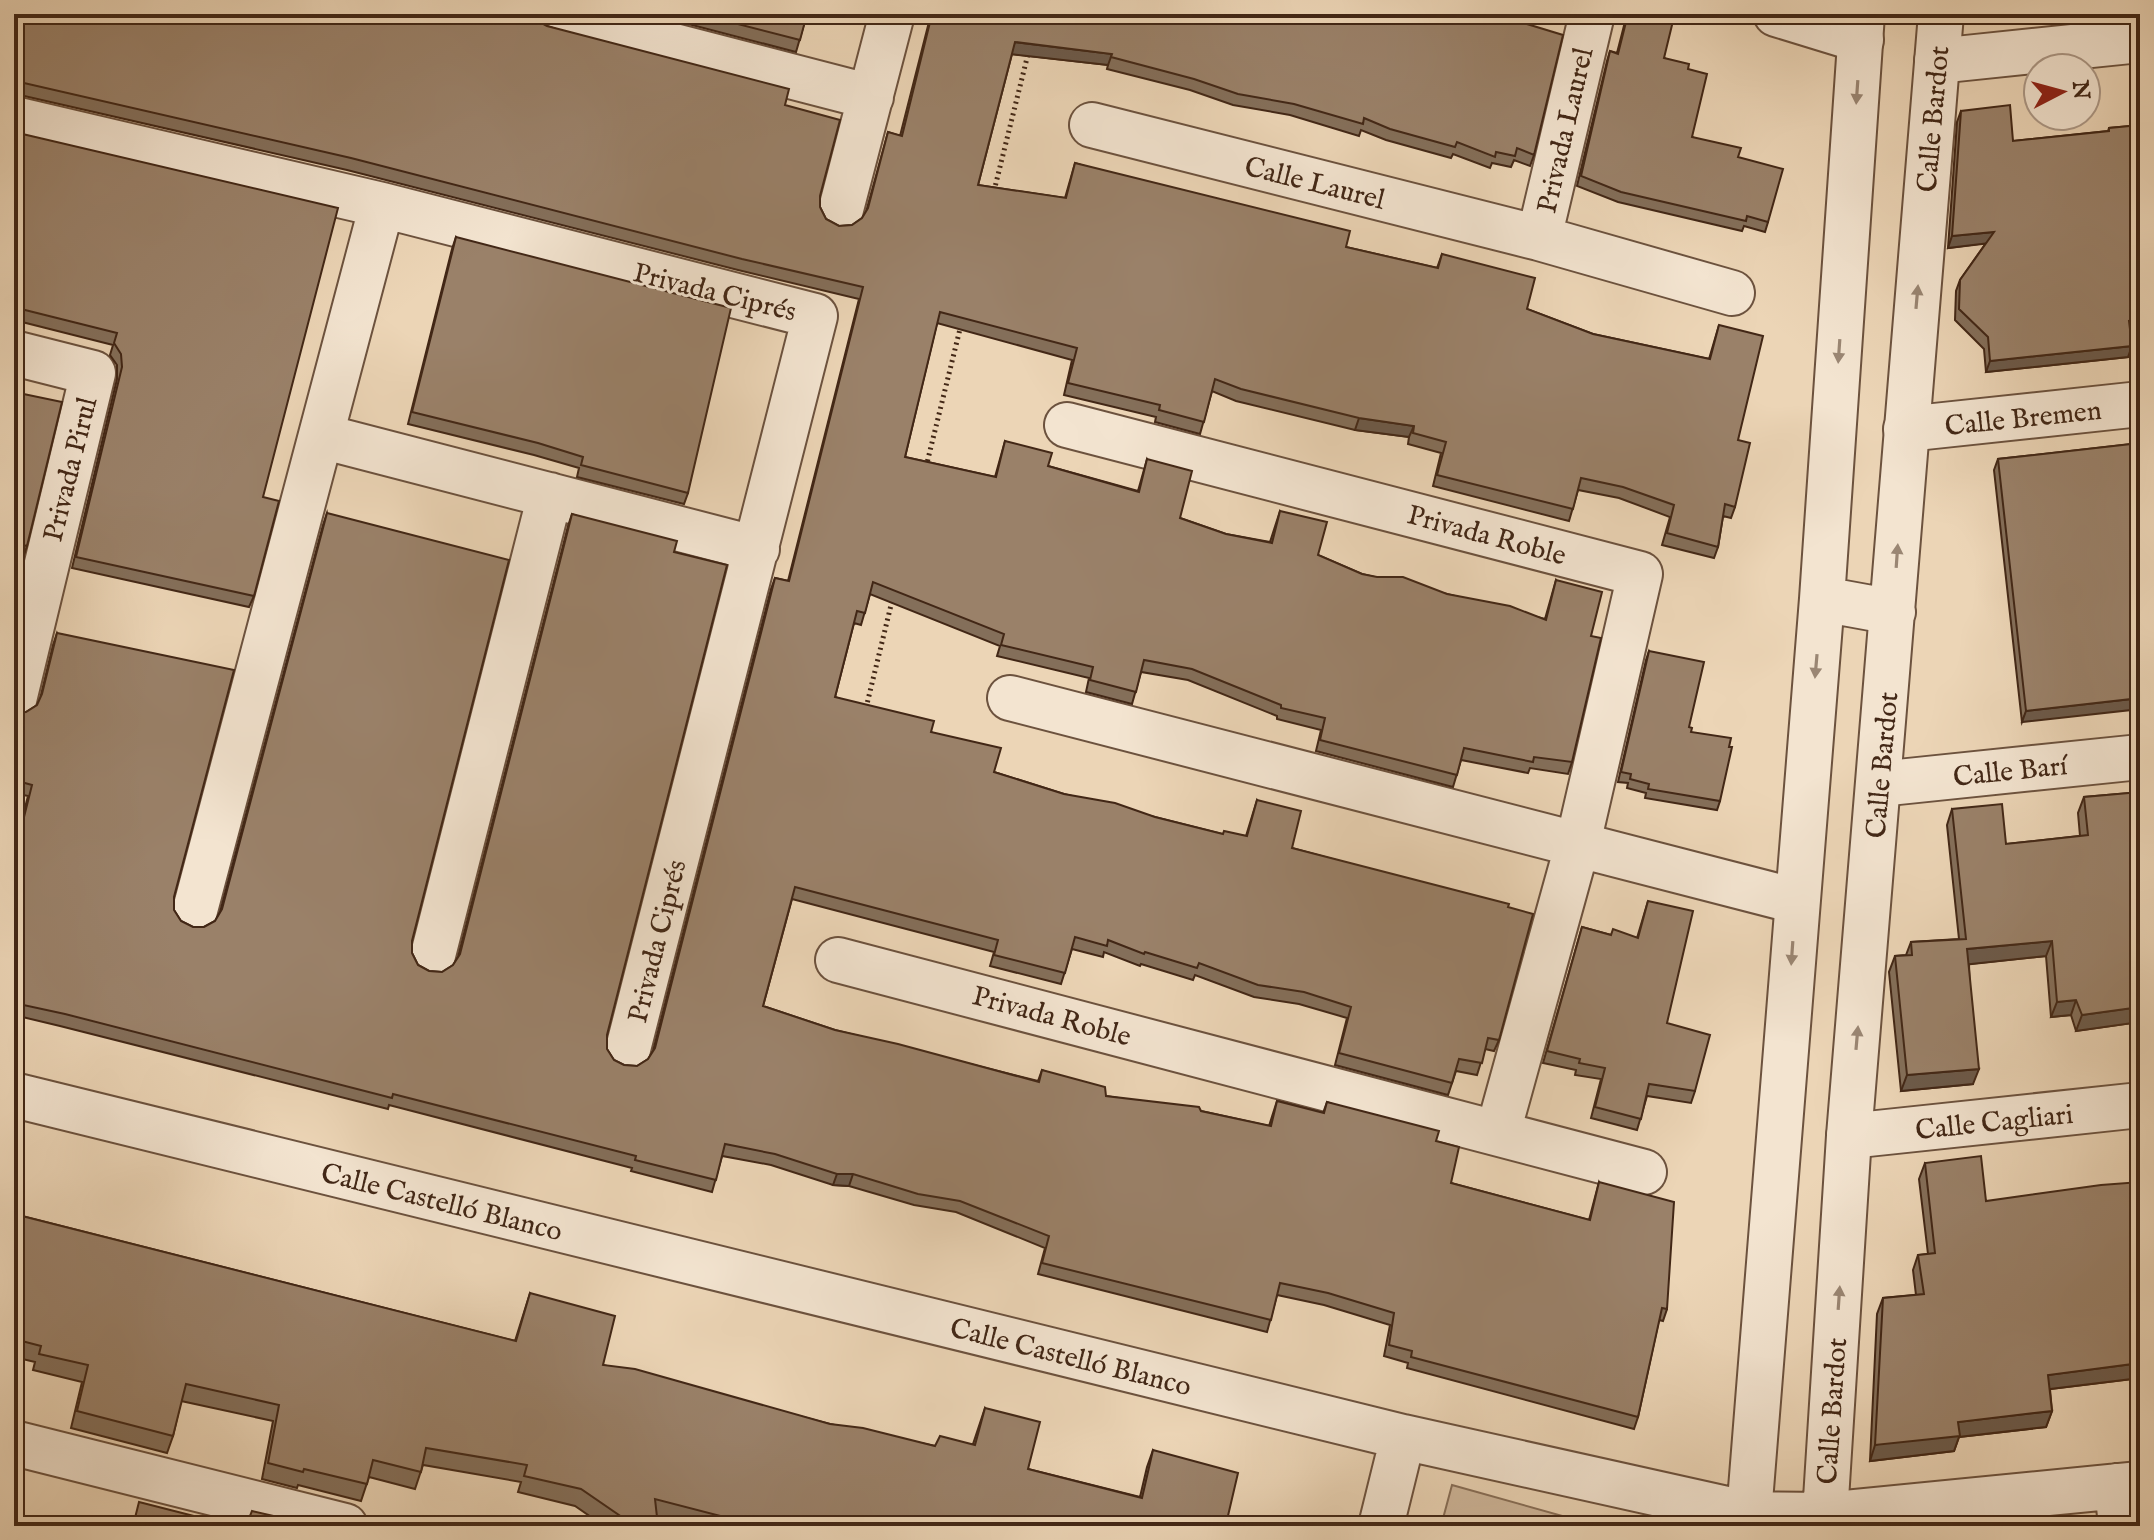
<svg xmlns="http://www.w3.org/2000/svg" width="2154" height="1540" font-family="'IM FELL English',serif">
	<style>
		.green { fill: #cfb79b; stroke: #886f58; stroke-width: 2 }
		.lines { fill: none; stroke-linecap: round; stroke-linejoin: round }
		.minor-casing { stroke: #6c523e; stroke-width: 48 }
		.tertiary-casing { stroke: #6c523e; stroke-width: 48 }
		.path { stroke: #422716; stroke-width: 5; stroke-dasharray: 2 4; stroke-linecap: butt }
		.minor { stroke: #f3e4d0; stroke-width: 44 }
		.tertiary { stroke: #f3e4d0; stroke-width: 44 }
		.wall { fill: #846f5a; stroke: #422716; stroke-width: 2 }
		.shaded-wall { fill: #6c5a4a; stroke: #422716; stroke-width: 2 }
		.building { fill: #9a8169; stroke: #422716; stroke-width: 2 }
		.oneway { fill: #9a8673 }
		.labels { text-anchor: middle; stroke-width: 6; stroke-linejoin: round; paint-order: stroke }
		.street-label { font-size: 28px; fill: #422716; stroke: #f3e4d0 }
	</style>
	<rect width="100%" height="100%" fill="#ecd5b6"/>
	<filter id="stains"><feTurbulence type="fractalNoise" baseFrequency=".0025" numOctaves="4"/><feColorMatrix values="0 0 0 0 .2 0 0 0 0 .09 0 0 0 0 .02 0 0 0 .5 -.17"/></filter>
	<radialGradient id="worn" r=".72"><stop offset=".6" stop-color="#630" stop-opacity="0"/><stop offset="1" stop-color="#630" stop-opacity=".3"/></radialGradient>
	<path class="green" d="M1452,1485L1598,1526H1441Z"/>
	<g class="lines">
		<g class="minor-casing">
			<path id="minor" d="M550,14L871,97
				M1776,14L1861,40
				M1937,61L2140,40
				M14,119L382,205L815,316L627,1053
				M1092,125L1539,238L1732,293
				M840,213L892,14
				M1539,238L1592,14
				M14,353L93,373L14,700
				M1067,425L1640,574L1578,843L1498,1132
				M1906,429L2140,404
				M321,436L757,549
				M1010,698L1796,901
				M1879,784L2140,757
				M194,914L382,205
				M432,959L550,495
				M838,960L1644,1172
				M1849,1136L2140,1105
				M14,1443L345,1526
				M2117,1486L2121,1526
				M1825,1515L2140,1484"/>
		</g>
		<g class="tertiary-casing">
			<path id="tertiary" d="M1822,599L1893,612
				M14,1095L1403,1437L1749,1514L1825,1515L1849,1136L1941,14
				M1749,1514L1822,599L1862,14
				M1381,1526L1403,1437"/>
		</g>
		<path class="path" d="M994,191L1029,50
			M926,467L961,325
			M866,708L893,597"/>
		<use href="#minor" class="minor"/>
		<use href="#tertiary" class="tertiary"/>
	</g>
	<path class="wall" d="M14,14L536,20L547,26L785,105L820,196V207L826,219L839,226L852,225L862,218L866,212L888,132L900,136L931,14H1505L1504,17L1527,24L1534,155L1530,166L1514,160L1511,167L1492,163L1490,168L1453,154L1451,158L1386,140L1361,130L1359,136L1290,115L1233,105L1190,90L1107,69L1108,65L1012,54L978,185L1065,198L1075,163L1346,247L1437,268L1442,254L1527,309L1593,334L1709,359L1719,325L1738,440L1735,507L1731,518L1723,516L1718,547L1714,558L1662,545L1670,517L1619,498L1578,490L1569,521L1433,486L1441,453L1408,444L1409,437L1355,430L1236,401L1212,391L1200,434L1155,422L1156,417L1064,395L1072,360L937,323L905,457L995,477L1005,441L1048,466L1138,491L1147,459L1180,518L1226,534L1270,542L1280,511L1318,555L1362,574L1447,594L1545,619L1556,580L1591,636L1572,762L1568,774L1530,768L1528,773L1461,760L1453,787L1316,751L1321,730L1277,719V716L1188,680L1141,672L1132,704L1086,692L1089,678L997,656L1000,646L870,594L861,625L854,623L835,697L931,732L994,772L1064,794L1222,834L1246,836L1257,800L1292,848L1508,907L1499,1040L1494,1051L1485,1049L1477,1075L1456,1071L1448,1095L1335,1065L1347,1018L1299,1004L1254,997L1195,975L1193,980L1141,964L1140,966L1104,952L1103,957L1072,949L1061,984L990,966L994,952L792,899L763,1006L835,1030L1038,1081L1042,1070L1106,1096L1201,1111L1269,1126L1277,1101L1323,1113L1327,1102L1436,1141L1451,1183L1589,1220L1599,1182L1667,1309L1663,1321L1659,1320L1638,1417L1634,1429L1407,1368L1408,1363L1384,1356L1390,1325L1324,1305L1277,1295L1267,1332L1038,1274L1045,1248L956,1212L914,1205L849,1186L833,1185L771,1165L722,1156L712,1192L631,1171L632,1168L389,1105L388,1109L60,1026L14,1015V851L28,796L14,793V713L26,712L37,705L40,699L53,645L57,633L174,897V910L181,921L193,927H204L215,921L220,912L323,525L327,513L412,941V953L418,965L429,971L442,972L453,965L458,957L568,526L572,514L674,552L607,1035V1049L614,1060L624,1065L637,1066L648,1059L653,1051L771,589L775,578L788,581L859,299L738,270L347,170L20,95H14Z
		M650,14H807L796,52Z
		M1627,14L1664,58L1688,69L1692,137L1738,157L1768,222L1765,232L1744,226L1742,231L1618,202L1577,186L1607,61L1610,51L1617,53Z
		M1961,111L2013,141L2108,131L2109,128L2140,125V331L2130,332L2132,346L2128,357L1986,372L1984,349L1955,320L1956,291L1960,280L1986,243L1948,248L1957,122Z
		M14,132L263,497L254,596L249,607L72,568L117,379V365L110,355L113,345L18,321L15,329Z
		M456,237L688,493L684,504L577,477L579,468L534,455L408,424L452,249Z
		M14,392L27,546L23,558L14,555Z
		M2140,443L2022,722L1994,470L1998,459Z
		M1649,651L1691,732L1720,801L1717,810L1645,798L1646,793L1627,788L1628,783L1618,782L1646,660Z
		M2140,792V1022L2076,1031L2071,1015L2051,1017L2046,956L1969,964L1973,1084L1901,1091L1889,972L1895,956L1906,955L1911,942L1959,939L1947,825L1952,809L2006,844L2080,836L2078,813L2084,797Z
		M1648,901L1667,1023L1695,1091L1691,1103L1647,1096L1637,1130L1591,1118L1601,1079L1575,1075L1576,1070L1543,1063L1582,927L1611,935L1637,938Z
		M1925,1163L1986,1201L2140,1378L2050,1389L2052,1411L2046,1427L1959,1437L1954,1451L1870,1461L1877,1314L1883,1298L1916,1295L1913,1270L1918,1255L1928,1254L1919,1179Z
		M14,1214L515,1341L530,1293L603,1365L830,1424L935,1446L973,1444L985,1408L1028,1469L1140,1497L1147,1467L1153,1450L1227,1520L1250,1526H690L657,1517L658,1526H604L575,1506L518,1492L521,1482L423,1465L415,1489L369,1477L361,1501L298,1485L297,1488L262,1479L273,1421L181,1401L173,1436L167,1453L71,1428L82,1382L33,1370L35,1362L14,1357Z"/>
	<path class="shaded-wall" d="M1015,42L1112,54L1108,65L1010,54Z
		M14,83H24L20,95H14Z
		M1994,232L1990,243L1948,248L1952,236Z
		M19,317L15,329H14V318Z
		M2140,320V331L2125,332L2129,321Z
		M2132,346L2128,357L1986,372L1990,361Z
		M1359,418L1414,426L1409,437L1355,430Z
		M2140,698V709L2022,722L2026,711Z
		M2052,941L2046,956L1962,965L1967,949Z
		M2076,1000L2071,1015L2051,1017L2057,1002Z
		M2140,1007V1022L2076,1031L2082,1015Z
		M1979,1069L1973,1084L1901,1091L1907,1075Z
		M837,1174H853L849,1186L833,1185Z
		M2140,1363V1378L2042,1390L2048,1375Z
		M2052,1411L2046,1427L1959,1437L1954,1451L1870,1461L1875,1445L1958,1422Z"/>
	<path class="building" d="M14,14H533L536,20L547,26L789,89L785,105L840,120L820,196V207L826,219L839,226L852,225L862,218L868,208L888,132L902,136L932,14H1505L1504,17L1528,21L1527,24L1563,35L1534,155L1517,148L1515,156L1496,152L1495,157L1457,142L1455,147L1390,129L1364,118L1363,124L1294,104L1238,94L1194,79L1111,57L1112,54L1015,42L978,185L1066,198L1075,163L1350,231L1346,247L1438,268L1442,254L1535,278L1527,309L1593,334L1710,359L1719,325L1763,336L1738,440L1750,443L1735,507L1725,504L1718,547L1667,533L1674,505L1623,487L1581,478L1573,509L1437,475L1446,442L1413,433L1414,426L1359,418L1241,389L1215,379L1204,422L1159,410L1160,405L1068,383L1077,348L940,312L905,457L996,477L1005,441L1052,453L1048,466L1139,492L1147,459L1192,471L1180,518L1226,534L1272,543L1280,511L1327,522L1318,555L1362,574L1377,577H1403L1447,594L1510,606L1546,620L1556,580L1602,592L1591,636L1601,638L1572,762L1534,757L1533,762L1464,748L1457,775L1320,740L1325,718L1281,708V705L1192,669L1144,660L1136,692L1090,680L1093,667L1001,645L1004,634L873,582L865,613L857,611L835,697L934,721L931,732L1001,748L994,772L1064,794L1115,803L1155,817L1223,834L1224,831L1247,836L1257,800L1301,811L1292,848L1509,904L1508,907L1533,914L1499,1040L1488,1038L1482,1063L1459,1059L1452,1083L1339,1053L1351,1007L1304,992L1258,985L1199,963L1197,968L1145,952L1144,954L1108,940L1107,946L1075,937L1065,973L994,955L998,940L795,887L763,1006L835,1030L898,1044L1039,1082L1042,1070L1105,1087L1106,1096L1199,1107L1201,1111L1271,1126L1277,1101L1324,1113L1327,1102L1439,1131L1436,1141L1459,1147L1451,1183L1590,1220L1599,1182L1674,1202L1667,1309L1662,1308L1638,1417L1411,1357L1412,1351L1389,1345L1394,1313L1328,1293L1280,1283L1271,1320L1042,1263L1049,1236L960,1201L918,1194L853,1174H837L775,1154L725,1144L716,1180L635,1160L636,1156L393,1094L392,1098L65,1014L14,1003V857L32,785L14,780V713L26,712L37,705L42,694L57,633L234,670L174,897V910L181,921L193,927H204L215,921L222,909L327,513L509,560L412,941V953L418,965L429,971L442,972L453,965L460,954L572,514L677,541L674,552L727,565L607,1035V1049L614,1060L624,1065L637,1066L648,1059L655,1048L775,578L789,581L863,287L742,259L351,158L24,83H14Z
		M699,14H807L800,40Z
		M1628,14H1646L1673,21L1664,58L1689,64L1688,69L1707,74L1692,137L1741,148L1738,157L1783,169L1768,222L1747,216L1746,221L1621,192L1581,176L1610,51L1618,54Z
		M2010,105L2013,141L2109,131V128L2140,125V320L2129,321L2132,346L1990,361L1988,337L1959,309L1960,280L1994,232L1952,236L1961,111Z
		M14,132L338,208L263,497L279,501L254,596L76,557L122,367L121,354L114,343L117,333L21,309L19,317L14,318Z
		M456,237L731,308L688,493L581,465L583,457L538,443L412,412Z
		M14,392L62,402L27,546L14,543Z
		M2140,443V698L2026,711L1998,459Z
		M1649,651L1704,662L1689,727L1692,728L1691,732L1731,738L1729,747H1732L1720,801L1648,789L1649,784L1630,779L1631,774L1621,772Z
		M2140,792V1007L2082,1015L2076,1000L2057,1002L2052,941L1967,949L1979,1069L1907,1075L1895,956L1912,955L1911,942L1966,939L1952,809L2002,804L2006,844L2088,835L2084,797Z
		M1648,901L1693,911L1667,1023L1710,1035L1695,1091L1649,1084L1641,1119L1595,1107L1605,1068L1579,1063L1580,1059L1547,1051L1582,927L1611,935L1613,929L1638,938Z
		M1981,1156L1986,1201L2101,1185L2140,1182V1363L2048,1375L2052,1411L1958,1422L1960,1436L1875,1445L1883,1298L1924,1294L1918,1255L1935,1253L1925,1163Z
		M14,1214L516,1341L530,1293L615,1316L603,1365L635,1369L830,1424L863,1428L935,1446L940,1436L975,1445L985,1408L1040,1422L1028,1469L1142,1498L1153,1450L1238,1473L1227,1520L1250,1526H759L655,1499L658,1526H635L581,1489L524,1476L527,1465L426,1448L421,1472L373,1460L367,1484L304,1469L303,1472L268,1463L279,1405L186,1384L173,1436L77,1411L88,1365L39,1354L41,1346L14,1339Z
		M139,1502L233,1526H133Z
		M252,1511L291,1520L289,1526H246Z
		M45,1521L64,1526H44Z
		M85,1522L99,1526H84Z"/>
	<defs><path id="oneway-solid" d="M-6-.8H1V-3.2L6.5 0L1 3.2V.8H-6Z" transform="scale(2)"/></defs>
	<g class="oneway">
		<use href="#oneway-solid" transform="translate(1857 92) rotate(94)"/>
		<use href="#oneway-solid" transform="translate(1917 297) rotate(-85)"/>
		<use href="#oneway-solid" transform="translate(1839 351) rotate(94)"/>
		<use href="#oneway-solid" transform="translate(1897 556) rotate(-86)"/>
		<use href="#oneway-solid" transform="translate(1816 666) rotate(95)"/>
		<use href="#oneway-solid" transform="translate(1792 953) rotate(94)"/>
		<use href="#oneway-solid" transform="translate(1857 1038) rotate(-85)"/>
		<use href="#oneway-solid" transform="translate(1839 1298) rotate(-86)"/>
	</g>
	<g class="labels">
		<g class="street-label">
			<text transform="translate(1932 119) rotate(-85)" y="10">Calle Bardot</text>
			<text transform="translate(1564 130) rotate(-77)" y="10">Privada Laurel</text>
			<text transform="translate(1315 182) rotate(14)" y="10">Calle Laurel</text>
			<text transform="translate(715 291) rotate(14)" y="10">Privada Ciprés</text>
			<text transform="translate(2023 417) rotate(-6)" y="10">Calle Bremen</text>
			<text transform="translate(69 469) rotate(-76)" y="10">Privada Pirul</text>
			<text transform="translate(1487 534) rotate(15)" y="10">Privada Roble</text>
			<text transform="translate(1881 765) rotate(-85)" y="10">Calle Bardot</text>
			<text transform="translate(2010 770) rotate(-6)" y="10">Calle Barí</text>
			<text transform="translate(656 941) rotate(-76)" y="10">Privada Ciprés</text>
			<text transform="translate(1052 1015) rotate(15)" y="10">Privada Roble</text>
			<text transform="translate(1994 1121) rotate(-6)" y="10">Calle Cagliari</text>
			<text transform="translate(442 1201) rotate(14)" y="10">Calle Castelló Blanco</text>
			<text transform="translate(1071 1356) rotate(14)" y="10">Calle Castelló Blanco</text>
			<text transform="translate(1831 1411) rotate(-86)" y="10">Calle Bardot</text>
		</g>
	</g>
	<rect width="2154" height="1540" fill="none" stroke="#ecd5b6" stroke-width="48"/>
	<rect x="16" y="16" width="2122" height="1508" fill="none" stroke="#422716" stroke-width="4"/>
	<rect x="24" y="24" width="2106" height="1492" fill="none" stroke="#422716" stroke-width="2"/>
	<g transform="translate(2062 92) rotate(84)"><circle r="38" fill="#f3e4d0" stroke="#ac9886" stroke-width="2"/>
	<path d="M0-6L14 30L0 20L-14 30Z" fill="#8f2418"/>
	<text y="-12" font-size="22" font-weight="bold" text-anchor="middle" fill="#422716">N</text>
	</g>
	<rect width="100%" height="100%" filter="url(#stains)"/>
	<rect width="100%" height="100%" fill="url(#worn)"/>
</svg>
